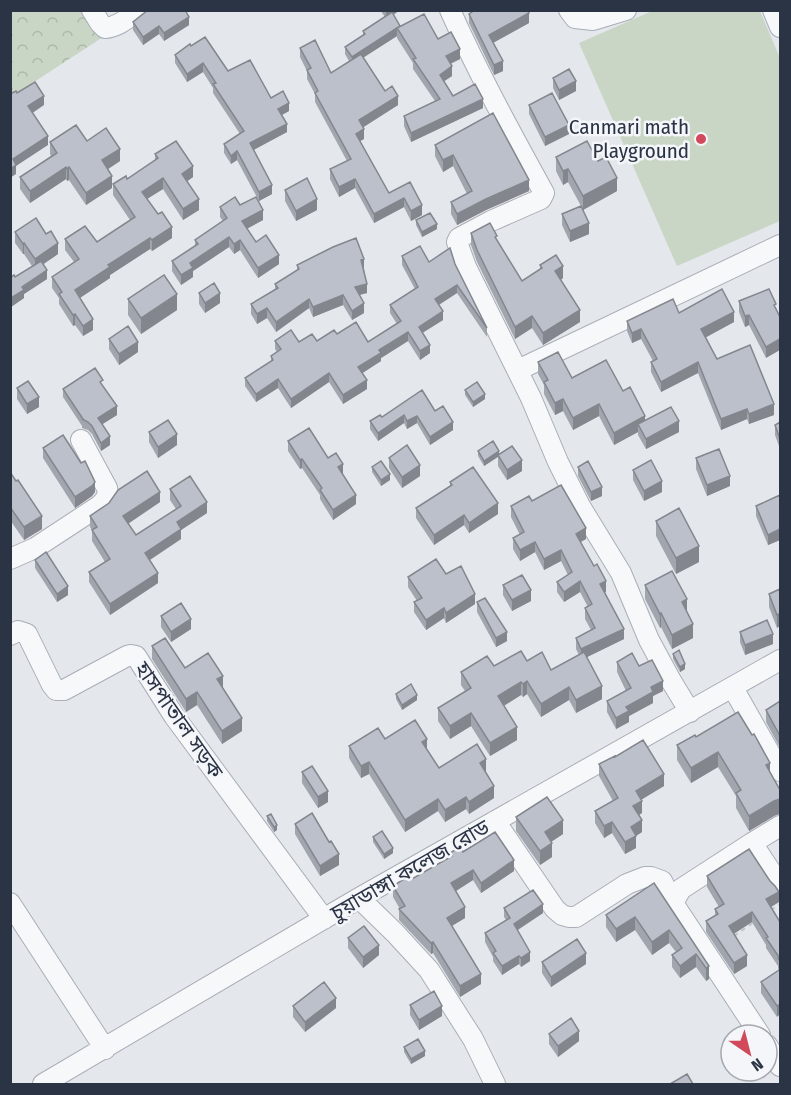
<svg xmlns="http://www.w3.org/2000/svg" width="791" height="1095" font-family="'Fira Sans Condensed','Noto Sans Bengali',sans-serif">
	<style>
		.park { fill: url(#park-crowns) }
		.pitch { fill: #c9d6c5 }
		.lines { fill: none; stroke-linecap: round; stroke-linejoin: round }
		.minor-casing { stroke: #a9aeb7; stroke-width: 22 }
		.path { stroke: #c2c5cb; stroke-width: 2; stroke-dasharray: 4.5 4.5; stroke-linecap: butt }
		.minor { stroke: #f7f8fa; stroke-width: 20 }
		.wall { fill: #a1a5ae }
		.shaded-wall { fill: #83868d }
		.building { fill: #bbc0ca; stroke: #83868d; stroke-width: 1.5 }
		.poi-dot { fill: #d1495b; stroke: #f4f6f9; stroke-width: 2 }
		.labels { text-anchor: middle; stroke-width: 5; stroke-linejoin: round; paint-order: stroke }
		.poi-label { font-size: 21px; fill: #2b3445; stroke: #f4f6f9; text-anchor: end }
		.street-label { font-size: 21px; fill: #2b3445; stroke: #f4f6f9 }
	</style>
	<defs>
		<pattern id="park-crowns" width="20" height="18" patternUnits="userSpaceOnUse" patternTransform="scale(1.5)"><rect width="20" height="18" fill="#c9d6c5"/><path d="M2 6a3 3 0 1 1 6 0M12 15a3 3 0 1 1 6 0" fill="none" stroke="#adb8ab"/></pattern>
	</defs>
	<rect width="100%" height="100%" fill="#e4e7ec"/>
	<path class="park" d="M11,11H86L103,37L11,97Z"/>
	<path class="pitch" d="M652,11H760L780,58V221L677,266L579,43Z"/>
	<g class="lines">
		<g class="minor-casing">
			<path id="minor" d="M92,10L100,23L105,28C118,27 128,18 139,10
				M450,10C478,73 511,133 544,193L541,199L491,221L459,238L457,242L466,267L531,398L558,462L580,506L621,573L649,640L670,679L690,712
				M569,10L575,18L593,20L626,10
				M773,10L780,27
				M518,370L780,245
				M10,559L35,548L99,506C105,501 109,496 107,488L81,440
				M10,635L18,631L27,634L52,685L56,690H64L127,656L131,655L136,656L174,716L324,919
				M733,688L780,771
				M495,821L555,909L562,915L569,917H576L627,884L645,877H651L662,881L673,903
				M752,843L780,885
				M359,898L395,933L429,970L473,1039L495,1084
				M10,903L105,1049
				M760,1035L673,903L681,889L752,843L780,826
				M767,1045L780,1066
				M43,1084L359,898L780,660"/>
		</g>
		<path class="path" d="M771,910L780,904
			M734,936L754,922"/>
		<use href="#minor" class="minor"/>
	</g>
	<path class="wall" d="M380,10H400L393,15L400,26L438,39L460,59L450,64L452,76L444,81L453,96L483,108L411,142L404,126V116L435,101L413,69V63L397,38V36L363,57L385,91L398,105L363,127L364,139L360,141L389,193L410,182L422,215L411,221L404,207L374,223L355,188L339,197L330,179V169L347,161L315,102V94L307,79V71L300,57V48L331,73L349,61L345,54V47L363,36V31L385,17Z
		M470,10H527L529,23L493,43L503,71L494,75L469,23V14L471,13Z
		M133,22L189,25L164,41L159,34L143,45L133,30Z
		M191,46L228,71L271,98L289,111L282,115L287,132L253,150L272,194L259,201L237,160L231,164L224,153V144L240,134L213,93V88L203,72L187,82L175,63V55Z
		M553,78L576,91L559,100L553,88Z
		M529,105L569,134L545,146L529,114Z
		M87,141L120,161L108,169L112,188L86,205L69,180L67,181L66,179L30,203L20,189V177L51,156L50,154V142Z
		M435,145L529,191L486,210L457,225L451,214V202L467,194L453,166L443,172L435,156Z
		M155,154L193,177L187,181L199,210L183,220L163,189L147,199L172,238L152,251L150,249L110,275V278L80,298L93,330L83,336L75,325L73,326L59,304V298L52,288V277L74,262L65,250V239L97,242L130,220L113,195V184L127,179L155,160Z
		M556,157L598,161L617,191L583,210L589,234L570,242L562,225V214L581,206L568,182L563,185L556,171Z
		M285,190L317,210L296,221L285,201Z
		M240,205L263,220L247,229L256,242L279,264L258,278L240,250L234,254L229,247L193,271V277L181,285L172,271V261L195,246V240L223,221L220,217V207Z
		M416,220L437,229L422,237L416,225Z
		M15,232L58,254L43,264L47,279L24,294V298L11,307L10,278L15,277L32,266L24,254H23L15,243Z
		M471,233L497,240L522,281L540,269V265L563,278L561,280L580,322L543,345L532,328L515,339L477,262L471,245Z
		M402,256L429,262L455,264L487,328V337L457,293L439,305L443,320L422,333L430,353L420,360L408,341L381,358V361L362,373L367,389L343,404L329,382L291,408L278,388L256,402L245,386V378L271,361V356L277,352L275,349V341L299,342L317,341L337,334L368,342L397,324L390,313V305L415,289L402,265Z
		M297,265L364,268L367,293L359,295L364,313L352,320L343,305L313,317L309,308L276,332L267,318L257,324L251,314V304L275,289V284L297,271Z
		M769,289L766,358L749,325L745,327L739,312V301Z
		M199,293L220,303L205,313L199,304Z
		M128,299L177,310L141,334L128,315Z
		M679,313L734,322L706,337L717,359L774,415L749,424L747,419L721,430L698,373L661,392L651,372V362L653,361L641,339L632,343L627,331V321Z
		M109,339L138,352L119,365L109,349Z
		M538,362L572,378L623,391L645,421L679,432L646,449L638,435V432L614,445L599,416L573,430L563,411L555,415L544,394V385L538,374Z
		M103,386L117,415L102,424L110,445L101,451L92,434L88,430L82,428V426L63,397V389Z
		M17,388L39,407L27,414L17,399Z
		M465,390L485,399L473,407L465,395Z
		M435,411L453,430L430,445L417,423L407,429L404,423L378,441L370,429V421L382,417Z
		M780,422V449L775,435V425Z
		M149,432L177,445L158,458L149,442Z
		M288,441L328,458L343,473L342,474L356,504L333,520L320,499V495L302,468L300,469L288,451Z
		M43,448L81,463L95,492L92,496L75,508L43,458Z
		M478,451L499,455L522,471L507,480L498,466V457L484,466L478,456Z
		M389,458L420,476L402,488L389,468Z
		M696,458L730,486L707,496L696,469Z
		M372,467L390,480L381,486L372,472Z
		M578,467L602,496L591,501L578,476Z
		M633,470L662,492L644,501L633,480Z
		M10,472L42,529L24,540L10,520Z
		M450,482L485,485L498,514L469,533L464,525L434,545L416,518V508L450,486Z
		M170,489L207,513L181,530V539L150,560L158,583L110,615L89,582V572L105,562L92,541V530L90,527V516L109,503L160,502L128,524L136,535L176,509L170,500Z
		M780,495V540L768,545L756,516V506Z
		M532,501L586,539L581,542L606,592H605L624,639L587,657L602,699L576,713L569,700L541,717L527,694L523,697L521,695L504,706L517,740L490,756L471,726L450,739L438,721V708L465,691L461,685V672L527,661L551,670L579,655L576,649V638L591,630L585,619V608L588,607L580,592L564,602L557,592V582L568,575L561,561L544,570L535,552L520,561L513,549V538L520,535L511,517V506Z
		M656,521L699,562L676,574L656,536Z
		M35,560L68,595L57,602L35,568Z
		M446,574L475,604L446,623L444,618L426,630L414,612V602L417,601L408,587V577Z
		M503,585L531,601L512,611L503,595Z
		M645,585L687,612L693,638L672,649L661,627L660,628L645,599Z
		M780,589L777,628L769,607V594Z
		M477,602L507,641L496,647L477,612Z
		M161,616L191,629L171,642L161,627Z
		M740,632L773,644L745,655L740,642Z
		M152,646L185,668L223,688L242,731L222,744L197,705L186,712L152,659Z
		M673,654L685,669L680,672L673,659Z
		M617,662L639,666L663,691L653,696V703L629,716V722L616,729L607,712V701L626,691L617,672Z
		M396,694L417,700L402,710L396,699Z
		M780,701V748L766,722V710Z
		M696,737L770,773L774,816L749,831L736,808V796L718,767L691,783L677,760V745Z
		M385,739L427,750L439,768L486,771H485L494,798L469,814L466,809L445,822L438,811L405,832L369,774L361,778L349,758V746Z
		M599,764L664,786L641,799L642,813L639,815L642,832L636,836V848L625,854L612,833L604,838L595,823V811L613,801L599,776Z
		M302,772L328,802L318,808L302,783Z
		M267,816L277,830L274,832L267,821Z
		M516,817L563,834L552,841V857L540,865L516,831Z
		M295,824L329,842L339,865L320,876L295,834Z
		M373,837L393,853L384,859L373,842Z
		M463,852L514,871L481,893L473,880L456,891L465,918L451,926L481,984L460,997L433,953L431,954L399,920V909H400L393,897V886L412,879L450,857V853Z
		M707,876L779,902L771,907L780,922V972L778,968V966L766,948V945L752,922L733,934L747,966L734,974L706,932V921L715,916V909L719,907L707,887Z
		M654,883L709,966V979L706,981L696,967L680,978L672,967V955L676,952L669,943L652,955L635,930L616,942L606,927V915Z
		M504,908L543,913L518,930L530,961L521,967L519,964L502,975L493,961V957L485,942V933L506,920L504,917Z
		M348,938L379,955L363,968L348,948Z
		M542,962L586,964L551,987L542,973Z
		M780,972L777,1017L761,993V982Z
		M410,1005L442,1016L419,1030L410,1015Z
		M293,1006L336,1008L305,1032L293,1017Z
		M549,1034L579,1041L558,1057L549,1044Z
		M404,1047L425,1056L411,1064L404,1052Z"/>
	<path class="shaded-wall" d="M386,10H400L386,20Z
		M529,13V23L489,45V35Z
		M189,17V25L164,41V33Z
		M159,26V34L143,45V37Z
		M397,28V36L352,65V57Z
		M460,49V59L446,66V56Z
		M503,61V71L494,75V65Z
		M203,63V72L187,82V74Z
		M452,66V76L440,84V75Z
		M576,81V91L559,100V90Z
		M44,96V105L28,116V106Z
		M398,96V105L359,130V120Z
		M483,99V108L411,142V133Z
		M289,103V111L278,117V109Z
		M287,124V132L250,152V143Z
		M569,125V134L545,146V137Z
		M364,129V139L356,143V134Z
		M48,136V145L16,166V174L10,178V169L13,159Z
		M120,149V161L102,173V160Z
		M237,151V160L231,164V156Z
		M453,155V166L443,172V160Z
		M193,166V177L182,185V174Z
		M66,167V179L30,203V191Z
		M69,167V180L67,181V169Z
		M568,169V182L563,185V171Z
		M112,176V188L86,205V193Z
		M163,178V189L142,202V192Z
		M617,178V191L583,210V196Z
		M355,179V188L339,197V187Z
		M529,180V191L486,210L457,225V214L486,199Z
		M272,185V194L259,201V192Z
		M404,198V207L374,223V214Z
		M199,199V210L183,220V209Z
		M317,199V210L296,221V211Z
		M422,205V215L411,221V211Z
		M263,210V220L242,231V221Z
		M589,223V234L570,242V231Z
		M437,224V229L422,237V232Z
		M172,227V238L152,251V240Z
		M229,237V247L193,271V277L181,285V275L190,263Z
		M150,238V249L110,275V278L75,301V290L108,265Z
		M240,240V250L234,254V244Z
		M24,243V254H23V244Z
		M58,243V254L35,270V259Z
		M279,255V264L258,278V268Z
		M364,259V268L361,269V260Z
		M563,266V278L555,283V271Z
		M47,270V279L24,294V298L11,307V298L22,287Z
		M367,284V293L355,296V287Z
		M457,285V293L435,307V299Z
		M220,293V303L205,313V303Z
		M177,294V310L141,334V318Z
		M343,295V305L313,317V307Z
		M309,299V308L276,332V322Z
		M364,303V313L352,320V311Z
		M267,308V318L257,324V314Z
		M580,310V322L543,345V333Z
		M443,311V320L419,335V327Z
		M734,312V322L701,340V329Z
		M75,314V325L73,326V315Z
		M749,315V325L745,327V316Z
		M532,316V328L515,339V327Z
		M93,319V330L83,336V326Z
		M641,329V339L632,343V333Z
		M408,332V341L381,358V361L358,376V367L379,350Z
		M780,339V350L766,358V347Z
		M138,342V352L119,365V354Z
		M430,345V353L420,360V351Z
		M698,362V373L661,392V382Z
		M329,373V382L291,408V399Z
		M278,379V388L256,402V394Z
		M367,380V389L343,404V395Z
		M485,394V399L473,407V402Z
		M39,397V407L27,414V404Z
		M563,399V411L555,415V403Z
		M599,404V416L573,430V418Z
		M774,404V415L749,424V414Z
		M117,406V415L98,427V418Z
		M747,409V419L721,430V419Z
		M404,415V423L378,441V433Z
		M417,416V423L407,429V421Z
		M645,416V428L638,424V432L614,445V433Z
		M679,421V432L646,449V439Z
		M453,422V430L430,445V437Z
		M177,434V445L158,458V447Z
		M110,436V445L101,451V443Z
		M499,451V456L484,466V461Z
		M302,459V468L300,469V460Z
		M522,460V471L507,480V470Z
		M343,464V473L338,477V467Z
		M420,465V476L402,488V477Z
		M390,474V480L381,486V480Z
		M730,476V486L707,496V485Z
		M662,481V492L644,501V491Z
		M95,482V492L92,496L75,508V497Z
		M602,487V496L591,501V492Z
		M160,492V502L123,527V516Z
		M356,495V504L333,520V510Z
		M207,502V513L181,530V539L145,563V553L177,522Z
		M498,503V514L469,533V523Z
		M464,515V525L434,545V535Z
		M42,516V529L24,540V527Z
		M586,528V539L576,544V534Z
		M780,529V540L768,545V535Z
		M535,542V552L520,561V550Z
		M699,546V562L676,574V558Z
		M561,550V561L544,570V559Z
		M158,573V583L110,615V604Z
		M580,581V592L564,602V592Z
		M606,581V592L600,595V584Z
		M68,586V595L57,602V594Z
		M531,590V601L512,611V600Z
		M475,594V604L446,623V613Z
		M687,599V613L682,602Z
		M444,608V618L426,630V620Z
		M661,613V627L660,628V614Z
		M780,613V626L777,628V615Z
		M191,619V629L171,642V632Z
		M693,624V638L672,649V635Z
		M624,629V639L581,660V649Z
		M507,632V641L496,647V638Z
		M773,634V644L745,655V645Z
		M685,664V669L680,672V667Z
		M223,676V689L217,679Z
		M527,681V694L523,697V684Z
		M663,681V691L653,696V703L629,716V722L616,729V718L626,707L651,687Z
		M521,682V695L498,709V696Z
		M602,686V699L576,713V700Z
		M569,687V700L541,717V704Z
		M197,692V705L186,712V699Z
		M417,695V700L402,710V705Z
		M471,713V726L450,739V726Z
		M242,718V731L222,744V731Z
		M517,727V740L490,756V743Z
		M427,739V751L422,742Z
		M718,752V767L691,783V768Z
		M486,759V771L480,775V763Z
		M369,762V774L361,778V766Z
		M770,763V778L766,765Z
		M664,774V786L636,803V791Z
		M494,786V798L469,814V802Z
		M328,791V802L318,808V797Z
		M466,797V809L445,822V810Z
		M438,799V811L405,832V820Z
		M780,799V814L774,816L749,831V816L774,801Z
		M642,801V813L633,818V806Z
		M563,820V834L545,846V832Z
		M642,820V832L631,839V827Z
		M612,822V833L604,838V826Z
		M277,825V830L274,832V827Z
		M636,836V848L625,854V842Z
		M552,843V857L540,865V851Z
		M393,848V853L384,859V854Z
		M339,854V865L320,876V866Z
		M514,860V871L481,893V883Z
		M473,870V880L451,894V883Z
		M779,892V902L766,910V899Z
		M543,904V913L514,932V924Z
		M465,907V918L447,929V918Z
		M752,912V922L729,937V926Z
		M635,917V930L616,942V929Z
		M669,930V943L652,955V942Z
		M433,942V953L431,954V943Z
		M379,945V955L363,968V957Z
		M530,952V961L521,967V958Z
		M586,953V964L551,987V977Z
		M696,954V967L680,978V966Z
		M747,955V966L734,974V963Z
		M519,956V964L502,975V966Z
		M709,966V979L706,981V968Z
		M481,974V984L460,997V986Z
		M336,998V1008L305,1032V1022Z
		M780,1004V1014L777,1017V1006Z
		M442,1006V1016L419,1030V1020Z
		M579,1031V1041L558,1057V1046Z
		M425,1051V1056L411,1064V1059Z"/>
	<path class="building" d="M148,10H185L189,17L164,33L159,26L143,37L133,22Z
		M475,10H527L529,13L489,35L503,61L494,65L469,14Z
		M392,12L400,26L352,57L345,47L365,34L363,31Z
		M424,14L438,39L451,32L460,49L446,56L452,66L440,75L453,96L475,84L483,99L411,133L404,116L440,99L413,59L416,58L397,28Z
		M205,37L228,71L250,60L271,98L283,91L289,103L278,109L287,124L250,143L272,185L259,192L237,151L231,156L224,144L244,131L213,84L216,83L203,63L187,74L175,55L190,44L191,46Z
		M315,40L331,73L361,54L385,91L392,86L398,96L359,120L364,129L356,134L389,193L410,182L422,205L411,211L404,198L374,214L355,179L339,187L330,169L351,159L315,93L318,91L307,70L311,68L300,48Z
		M569,69L576,81L559,90L553,78Z
		M35,82L44,96L28,106L48,136L13,159L16,165L10,169V94L16,91L17,93Z
		M552,93L569,125L545,137L529,105Z
		M493,113L529,180L486,199L457,214L451,202L472,191L453,155L443,160L435,145Z
		M76,125L87,141L106,128L120,149L102,160L112,176L86,193L69,167L67,169L66,167L30,191L20,177L57,153L50,142Z
		M176,141L193,166L182,174L199,199L183,209L163,178L142,192L158,214L162,212L172,227L152,240L150,238L108,265L110,267L75,290L93,319L83,326L75,314L73,315L59,294L62,292L52,277L79,259L65,239L85,226L97,242L135,217L113,184L126,176L127,179L158,158L155,154Z
		M587,141L598,161L606,157L617,178L583,196L568,169L563,171L556,157Z
		M307,178L317,199L296,211L285,190Z
		M235,197L240,205L256,197L263,210L242,221L256,242L266,235L279,255L258,268L240,240L234,244L229,237L190,263L193,268L181,275L172,261L198,244L195,240L227,218L220,207Z
		M581,206L589,223L570,231L562,214Z
		M430,213L437,224L422,232L416,220Z
		M36,218L46,234L51,231L58,243L35,259L24,243L23,244L15,232Z
		M490,223L497,236L495,237L522,281L542,268L540,265L556,255L563,266L555,271L580,310L543,333L532,316L515,327L477,250L471,233Z
		M356,238L364,259L361,260L367,284L355,287L364,303L352,311L343,295L313,307L309,299L276,322L267,308L257,314L251,304L278,288L275,284L299,269L297,265L333,247Z
		M420,246L429,262L450,248L455,264L487,328L457,285L435,299L443,311L419,327L430,345L420,351L408,332L379,350L381,353L358,367L367,380L343,395L329,373L291,399L278,379L256,394L245,378L273,360L271,356L281,349L275,341L291,330L299,342L312,334L317,341L334,330L337,334L356,322L368,342L401,321L390,305L418,287L402,256Z
		M41,261L47,270L22,287L24,290L11,298L10,278L14,275L15,277Z
		M164,275L177,294L141,318L128,299Z
		M214,283L220,293L205,303L199,293Z
		M722,289L734,312L701,329L717,359L750,345L774,404L749,414L747,409L721,419L698,362L661,382L651,362L657,359L641,329L632,333L627,321L673,299L679,313Z
		M769,289L776,304L774,305L780,317V339L766,347L749,315L745,316L739,301Z
		M128,326L138,342L119,354L109,339Z
		M558,352L572,378L606,360L623,391L630,387L645,416L614,433L599,404L573,418L563,399L555,403L544,382L548,380L538,362Z
		M95,368L103,380L100,382L117,406L98,418L110,436L101,443L92,426L88,422L82,419H83L63,389Z
		M28,381L39,397L27,404L17,388Z
		M477,382L485,394L473,402L465,390Z
		M422,390L435,411L443,406L453,422L430,437L417,416L407,421L404,415L378,433L370,421L380,415L382,417Z
		M671,407L679,421L646,439L638,424Z
		M168,420L177,434L158,447L149,432Z
		M780,422V439L775,425Z
		M309,428L328,458L336,453L343,464L338,467L356,495L333,510L320,490L322,488L302,459L300,460L288,441Z
		M63,435L81,463L85,461L95,482L92,486L75,497L43,448Z
		M493,441L499,451L484,461L478,451Z
		M407,445L420,465L402,477L389,458Z
		M512,446L522,460L507,470L498,455Z
		M719,449L730,476L707,485L696,458Z
		M651,460L662,481L644,491L633,470Z
		M381,461L390,474L381,480L372,467Z
		M588,461L602,487L591,492L578,467Z
		M473,467L498,503L469,523L464,515L434,535L416,508L452,485L450,482Z
		M147,471L160,492L123,516L136,535L181,506L170,489L190,476L207,502L177,522L181,529L145,553L158,573L110,604L89,572L110,559L92,530L97,527L90,516L109,503L118,490Z
		M10,472L16,481L18,480L42,516L24,527L10,507Z
		M561,485L586,528L576,534L594,566L597,564L606,581L600,584L624,629L581,649L576,638L595,628L585,608L592,604L580,581L564,592L557,582L572,572L561,550L544,559L535,542L520,550L513,538L524,532L511,506L529,496L532,501Z
		M780,495V529L768,535L756,506Z
		M679,508L699,546L676,558L656,521Z
		M46,552L68,586L57,594L35,560Z
		M436,559L446,574L461,566L475,594L446,613L444,608L426,620L414,602L422,598L408,577Z
		M672,571L687,599L682,602L693,624L672,635L661,613L660,614L645,585Z
		M522,575L531,590L512,600L503,585Z
		M780,589V613L777,615L769,594Z
		M485,598L507,632L496,638L477,602Z
		M181,603L191,619L171,632L161,616Z
		M767,620L773,634L745,645L740,632Z
		M165,638L185,668L208,653L223,676L217,679L242,718L222,731L197,692L186,699L152,646Z
		M679,650L685,664L680,667L673,654Z
		M521,651L527,661L542,652L551,670L584,652L602,686L576,700L569,687L541,704L527,681L523,684L521,682L498,696L517,727L490,743L471,713L450,726L438,708L471,688L461,672L487,656L494,666Z
		M632,653L639,666L652,660L663,681L651,687L653,692L626,707L629,711L616,718L607,701L631,688L617,662Z
		M411,684L417,695L402,705L396,694Z
		M780,701V736L766,710Z
		M738,712L752,735L754,734L770,763L766,765L780,790V799L774,801L749,816L736,793L741,790L718,752L691,768L677,745L695,735L696,737Z
		M415,720L427,739L422,742L439,768L477,744L486,759L480,763L494,786L469,802L466,797L445,810L438,799L405,820L369,762L361,766L349,746L378,728L385,739Z
		M643,740L664,774L636,791L642,801L633,806L642,820L631,827L636,836L625,842L612,822L604,826L595,811L618,798L599,764L615,756V757Z
		M312,766L328,791L318,797L302,772Z
		M547,797L563,820L545,832L552,843L540,851L516,817Z
		M312,813L329,842L331,841L339,854L320,866L295,824Z
		M271,814L277,825L274,827L267,816Z
		M382,831L393,848L384,854L373,837Z
		M495,832L514,860L481,883L473,870L451,883L465,907L447,918L481,974L460,986L433,942L431,943L399,909L405,906L393,886L410,875L412,879L452,856L450,853L460,847L463,852Z
		M749,849L770,881L775,886L779,892L766,899L780,922V961L778,958L779,957L766,938L768,937L752,912L729,926L747,955L734,963L706,921L718,914L715,909L724,904L707,876Z
		M654,883L709,966L706,968L696,954L680,966L672,955L682,948L669,930L652,942L635,917L616,929L606,915Z
		M533,890L543,904L514,924L530,952L521,958L519,956L502,966L493,953L496,951L485,933L510,918L504,908Z
		M364,926L379,945L363,957L348,938Z
		M577,939L586,953L551,977L542,962Z
		M779,970L780,972V1004L777,1006L761,982Z
		M324,982L336,998L305,1022L293,1006Z
		M434,991L442,1006L419,1020L410,1005Z
		M571,1018L579,1031L558,1046L549,1034Z
		M418,1039L425,1051L411,1059L404,1047Z
		M687,1074L693,1084H670Z"/>
	<circle class="poi-dot" cx="701" cy="139" r="6"/>
	<g class="labels">
		<g class="poi-label">
			<text x="689" y="134">Canmari math<tspan x="689" dy="24">Playground</tspan></text>
		</g>
		<g class="street-label">
			<text transform="translate(179 720) rotate(55)" y="7">হাসপাতাল সড়ক</text>
			<text transform="translate(410 870) rotate(-30)" y="7">চুয়াডাঙ্গা কলেজ রোড</text>
		</g>
	</g>
	<rect width="791" height="1095" fill="none" stroke="#2b3445" stroke-width="24"/>
	<g transform="translate(749 1053) rotate(145)"><circle r="28" fill="#f4f6f9" stroke="#a4a8b1" stroke-width="1.5"/>
	<path d="M0-4.5L10 22L0 15L-10 22Z" fill="#d1495b"/>
	<text y="-9" font-size="16" font-weight="bold" text-anchor="middle" fill="#2b3445">N</text>
	</g>
</svg>
